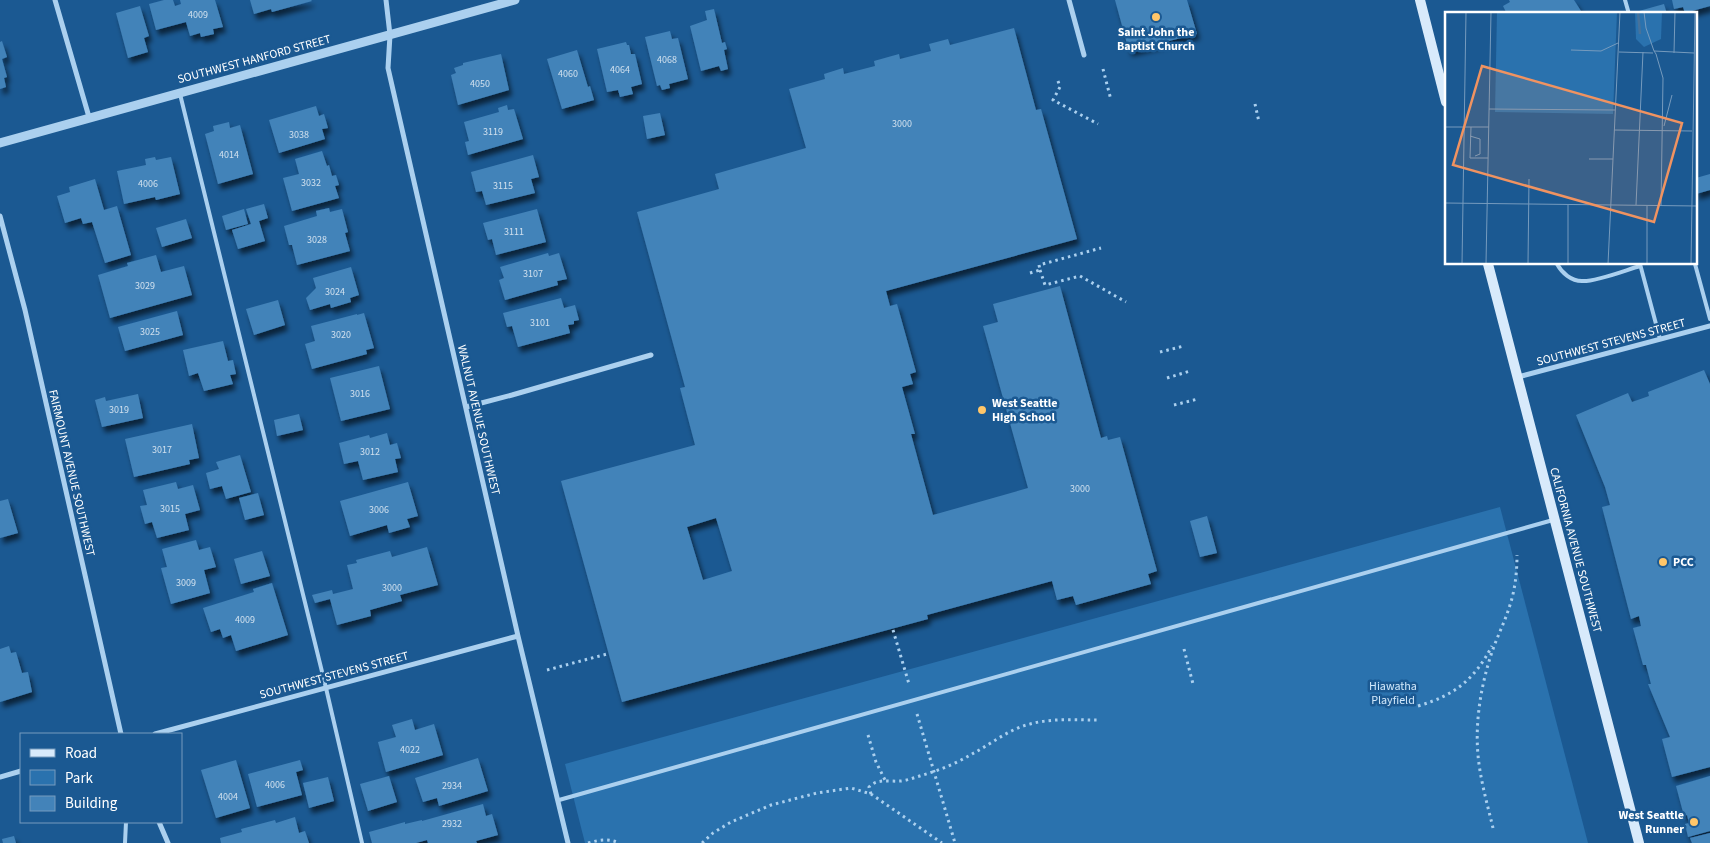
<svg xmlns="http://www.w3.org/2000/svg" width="1710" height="843" font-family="'Source Sans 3',sans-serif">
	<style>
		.green { fill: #2a72ae }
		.building { fill: #4383b9; fill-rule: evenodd; filter: url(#shadow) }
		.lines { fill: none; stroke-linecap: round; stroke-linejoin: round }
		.path { stroke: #abd0ef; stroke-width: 3; stroke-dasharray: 2.5 4; stroke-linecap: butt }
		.service { stroke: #abd0ef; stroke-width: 4 }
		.minor { stroke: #abd0ef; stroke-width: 5 }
		.tertiary { stroke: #abd0ef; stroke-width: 9 }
		.secondary { stroke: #d8eafb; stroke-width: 10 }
		.poi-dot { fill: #ffc669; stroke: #1b5992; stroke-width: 2 }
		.labels { text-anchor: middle; stroke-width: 5; stroke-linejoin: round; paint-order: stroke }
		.number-label { font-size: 10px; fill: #d0e0ee }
		.poi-label { font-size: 12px; font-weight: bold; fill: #fff; stroke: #1b5992; text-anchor: start }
		.street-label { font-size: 12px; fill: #fff; stroke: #1b5992 }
		.park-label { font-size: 12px; fill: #d1e8fb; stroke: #1b5992 }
		.inset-river { fill: none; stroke: #47729b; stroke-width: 2.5 }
		.inset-road { fill: none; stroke: #769bbe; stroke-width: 1 }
		.view { fill: #f09361; fill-opacity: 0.15; stroke: #f09361; stroke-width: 2.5 }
		.inset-edge { fill: none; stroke: #fff; stroke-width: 2.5 }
	</style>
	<defs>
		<filter id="shadow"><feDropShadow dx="3" dy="5.5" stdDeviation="2.5" flood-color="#0009"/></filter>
	</defs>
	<rect width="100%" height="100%" fill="#1b5992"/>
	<path class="green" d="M1500,507L1588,843H585L565,764Z"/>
	<path class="building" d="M164,0H173L175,6L181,4L180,0H215L223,27L213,29L214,34L201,37L200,33L190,36L186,22L156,30L149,4Z
		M250,0H311L312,1L272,12L271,9L254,14Z
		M1115,0H1187L1197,34L1129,51Z
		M1509,0H1574L1581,11L1579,14H1507L1503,6L1510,2Z
		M1672,0H1710V6L1685,13L1683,7L1674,9Z
		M1664,4L1667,14H1640L1639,11Z
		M140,6L149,36L144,38L148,52L128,58L116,13Z
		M714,9L722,43L725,42L727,49L724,50L728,69L721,71L719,66L701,71L690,26L707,20L705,11Z
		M1014,28L1036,110L1041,109L1077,239L886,291L890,306L897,304L916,372L910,374L913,384L902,387L915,434H911L933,515L1028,488L983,326L998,322L993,304L1060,286L1101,438L1107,436L1108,440L1120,437L1157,571L1148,574L1151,584L1076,605L1073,596L1057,600L1052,581L927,615L928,619L622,702L561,481L695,445L680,388L685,387L637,212L719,189L715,174L806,148L789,89L825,79L824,74L843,68L844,74L875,66L874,61L899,54L900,59L931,51L929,44L948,39L950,45ZM716,518L732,571L703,580L687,527Z
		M670,31L672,39L678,38L688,79L669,84L670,88L662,90L660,85L657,86L645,37Z
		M2,41L7,57L2,59L7,77L4,78L6,87L0,89V42Z
		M626,42L627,45H629L631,54H635L642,84L631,87L633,94L620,97L618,90L607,92L597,49Z
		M577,50L588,87L590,86L594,100L562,109L547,59Z
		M501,54L509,90L458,105L451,75L456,73L454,68L463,65V63Z
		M507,105L508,110L514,109L523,139L468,155L465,142L469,141L464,122L499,112L498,108Z
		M316,106L319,116L324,114L328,128L322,129L325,139L279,153L269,120Z
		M660,113L665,135L647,139L643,116Z
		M229,122L230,128L240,125L253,174L218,184L205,134L214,131L213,126Z
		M322,151L327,166L329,165L332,176L336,175L339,185L335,186L339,198L292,211L283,178L299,174L295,159Z
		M533,155L539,177L531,179L535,193L486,205L482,191L476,192L471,172Z
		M155,157L156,160L171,157L180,194L156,200L155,197L124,204L117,171L146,165L145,159Z
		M1710,174V190L1696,194V178Z
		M95,179L104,210L117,206L131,255L105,263L92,222L83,224L81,218L65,223L57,196L70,192L69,187Z
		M264,204L268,218L259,221L265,241L238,249L232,230L251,224L246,209Z
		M329,208L330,212L342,209L348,232L345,233L350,251L297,265L292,245H289L284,226L317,216L316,211Z
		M244,209L248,224L226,230L222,216Z
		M537,209L546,242L496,255L492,239L488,240L483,223Z
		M186,219L192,238L162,247L156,228Z
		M548,253L549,256L559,253L567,279L557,281L558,285L505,300L499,280L504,278L500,267Z
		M156,255L161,272L184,266L192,295L110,318L98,275L128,266L127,263Z
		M351,267L359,295L350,298L351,302L331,308L330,304L310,310L306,298L316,288L313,278Z
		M561,298L564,308L575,305L579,320L574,321V324L568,325L570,333L518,347L512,326L507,327L503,313Z
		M278,300L285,325L254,335L246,309Z
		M177,311L183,335L125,351L118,327Z
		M364,313L374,348L366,350L367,354L312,369L305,344L315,341L311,326L357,314V315Z
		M223,341L228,361L233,360L236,374L230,375L233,384L204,391L198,373L189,376L183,350Z
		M379,366L390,409L341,421L330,378Z
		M1704,370L1710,384V767L1672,777L1662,739L1670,737L1648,684H1651L1646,665H1643L1633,628L1641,626L1639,616L1631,619L1602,507L1610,505L1605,487L1576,415L1628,393L1632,402L1649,396L1648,392Z
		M138,394L143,418L102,427L95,400L105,397L106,401Z
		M299,414L303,430L277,436L274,420Z
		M192,424L199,458L189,460L190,464L134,477L125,439Z
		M387,433L390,445L397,443L401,458L395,459L398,472L363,480L358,461L344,464L339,443L369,435L370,438Z
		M240,455L251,492L226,499L222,486L210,489L206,473L219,469L216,462Z
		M176,482L178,489L193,485L200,510L185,514L189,530L157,538L152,522L145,524L140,506L147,505L143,490Z
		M408,482L418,516L407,519L410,527L389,533L387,525L350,536L340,501Z
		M258,493L264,515L245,520L239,498Z
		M8,499L18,533L0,538V501Z
		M1207,516L1217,553L1200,557L1190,521Z
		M196,540L199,550L210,547L216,567L204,570L210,593L171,604L161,568L167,567L162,549Z
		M427,547L438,585L400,595L402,601L370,610L371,616L337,625L330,599L315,603L312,595L332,590L333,594L353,589L347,565L357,563L356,560L390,551L392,557Z
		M262,551L270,576L241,584L234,559Z
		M272,583L288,635L236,651L231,635L223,638L220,629L211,632L203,608L254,592L253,589Z
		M9,646L11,653L16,652L22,673L28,672L32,692L0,702V649Z
		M412,719L415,730L434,724L443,755L386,772L378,742L396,737L392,725Z
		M478,758L488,791L439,806L437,798L423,802L415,778Z
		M236,760L250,808L216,818L201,770Z
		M300,760L303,770L296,772L302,795L257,807L248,774Z
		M389,776L397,802L368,811L360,784Z
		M1710,776V831L1688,837L1685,824L1689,823L1687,815L1684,816L1676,786Z
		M328,777L334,801L309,808L303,783Z
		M483,804L486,816L492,814L498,835L476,841L477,843H428L427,840L416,843H372L369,832L405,822V824L422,820V821Z
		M295,817L299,833L305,831L309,843H221L220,838L242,832L241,829L275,820L276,823Z
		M1710,833V843H1692L1690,838Z
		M14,836L16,843H3L2,839Z"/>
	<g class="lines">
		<path class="path" d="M1103,69L1111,100
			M1058,81L1060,87L1053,100L1098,124
			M1255,104L1259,122
			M1040,270L1045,285L1080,276L1126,302
			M1030,273L1040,270L1039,265L1101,248
			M1160,352L1184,346
			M1167,378L1190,371
			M1174,405L1198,399
			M893,630L909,684
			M1184,649L1193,684
			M547,670L607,654
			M1418,706C1455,695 1474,680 1492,646
			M917,714L955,843
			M868,735L876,762L885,780
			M871,794L869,787C877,778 890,782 901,781C909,780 916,777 923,775C940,770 957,763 972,754C991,744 1009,729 1030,724C1052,718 1076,720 1098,720
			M1493,828C1488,807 1482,786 1479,764C1474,728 1480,689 1491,655C1496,639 1504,624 1509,608C1515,591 1517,573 1517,555
			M588,843C599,840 608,838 619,843
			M702,843L713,833L731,822L771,805L817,793L851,788L871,794L942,843"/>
		<path class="service" d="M1625,0L1629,14
			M180,94L326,688L362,843
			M1557,264C1562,273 1571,281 1582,281C1596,282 1626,270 1640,266
			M1640,264L1660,339
			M1695,264L1710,319
			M559,800L1553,520
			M125,843L126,822"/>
		<path class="minor" d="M55,0L89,117
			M386,0L390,35L388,68L518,636L568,843
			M1069,0L1084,55
			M0,216L25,310L121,734
			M1518,377L1710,326
			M466,407L512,395L651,355
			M155,734L518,636
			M0,777L21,771
			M159,822L168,843"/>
		<path class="tertiary" d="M0,143L515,0"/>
		<path class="secondary" d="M1420,0L1446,102
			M1488,264L1639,843"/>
	</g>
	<g class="poi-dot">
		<circle cx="1156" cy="17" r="5"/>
		<circle cx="982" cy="410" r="5"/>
		<circle cx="1663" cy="562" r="5"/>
		<circle cx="1694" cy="822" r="5"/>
	</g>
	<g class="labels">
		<g class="number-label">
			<text x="198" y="18">4009</text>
			<text x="667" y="63">4068</text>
			<text x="620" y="73">4064</text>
			<text x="568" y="77">4060</text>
			<text x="480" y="87">4050</text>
			<text x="902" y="127">3000</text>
			<text x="493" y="135">3119</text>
			<text x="299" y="138">3038</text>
			<text x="229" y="158">4014</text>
			<text x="311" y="186">3032</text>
			<text x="148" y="187">4006</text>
			<text x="503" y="189">3115</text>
			<text x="514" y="235">3111</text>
			<text x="317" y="243">3028</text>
			<text x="533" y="277">3107</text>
			<text x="145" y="289">3029</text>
			<text x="335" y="295">3024</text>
			<text x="540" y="326">3101</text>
			<text x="150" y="335">3025</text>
			<text x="341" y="338">3020</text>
			<text x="360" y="397">3016</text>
			<text x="119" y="413">3019</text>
			<text x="162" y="453">3017</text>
			<text x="370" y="455">3012</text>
			<text x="1080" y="492">3000</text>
			<text x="170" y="512">3015</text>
			<text x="379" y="513">3006</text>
			<text x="186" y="586">3009</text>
			<text x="392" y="591">3000</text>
			<text x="245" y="623">4009</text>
			<text x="410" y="753">4022</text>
			<text x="275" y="788">4006</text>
			<text x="452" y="789">2934</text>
			<text x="228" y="800">4004</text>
			<text x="452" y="827">2932</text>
		</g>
		<g class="poi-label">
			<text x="1156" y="36" text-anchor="middle">Saint John the<tspan x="1156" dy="14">Baptist Church</tspan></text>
			<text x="992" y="407">West Seattle<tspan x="992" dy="14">High School</tspan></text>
			<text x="1673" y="566">PCC</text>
			<text x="1684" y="819" text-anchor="end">West Seattle<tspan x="1684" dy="14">Runner</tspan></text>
		</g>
		<g class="street-label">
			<text transform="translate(254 59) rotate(-15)" y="4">SOUTHWEST HANFORD STREET</text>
			<text transform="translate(1611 342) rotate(-15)" y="4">SOUTHWEST STEVENS STREET</text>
			<text transform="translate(479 420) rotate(77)" y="4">WALNUT AVENUE SOUTHWEST</text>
			<text transform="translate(72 473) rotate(77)" y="4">FAIRMOUNT AVENUE SOUTHWEST</text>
			<text transform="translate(1576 550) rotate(75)" y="4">CALIFORNIA AVENUE SOUTHWEST</text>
			<text transform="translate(334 675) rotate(-15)" y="4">SOUTHWEST STEVENS STREET</text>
		</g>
		<g class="park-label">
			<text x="1393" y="690">Hiawatha<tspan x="1393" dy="14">Playfield</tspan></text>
		</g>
	</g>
	<g transform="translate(1445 12)">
		<rect width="252" height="252" fill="#1b5992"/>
		<path d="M52,0H172L168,102L50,100Z" fill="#2a72ae"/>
		<path d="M190,0H217L216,27L199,35L191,27Z" fill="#2a72ae"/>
		<path class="inset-river" d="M193,0L195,22"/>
		<path class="inset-road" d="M199,0L201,16L209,39M126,38L156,39L173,31M174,40L208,41M229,41L230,0M211,42L218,66L216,194M211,42L209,39L249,41M44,97L170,98M219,114L227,83M0,115H44M26,115L25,146H43M169,118L247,119M25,124L35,127V142L30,144M144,147H168M0,191L253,194M191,193L198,40M202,194V252M17,252L21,0M41,252L46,0M83,252L84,167M123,252V193M163,252L175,0M246,252L250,0"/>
		<path class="view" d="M37,54L237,111L209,210L8,153Z"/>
		<rect width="252" height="252" class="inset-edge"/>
	</g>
	<rect x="20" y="733" width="162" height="90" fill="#1b5992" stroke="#769bbe"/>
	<rect x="30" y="749" width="25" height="8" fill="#d8eafb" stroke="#769bbe"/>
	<text x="65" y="758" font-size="15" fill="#ffffff">Road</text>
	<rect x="30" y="770" width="25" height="15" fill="#2a72ae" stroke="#769bbe"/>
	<text x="65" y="783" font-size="15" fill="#ffffff">Park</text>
	<rect x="30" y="796" width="25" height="15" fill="#4383b9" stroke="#769bbe"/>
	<text x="65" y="808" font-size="15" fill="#ffffff">Building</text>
</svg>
